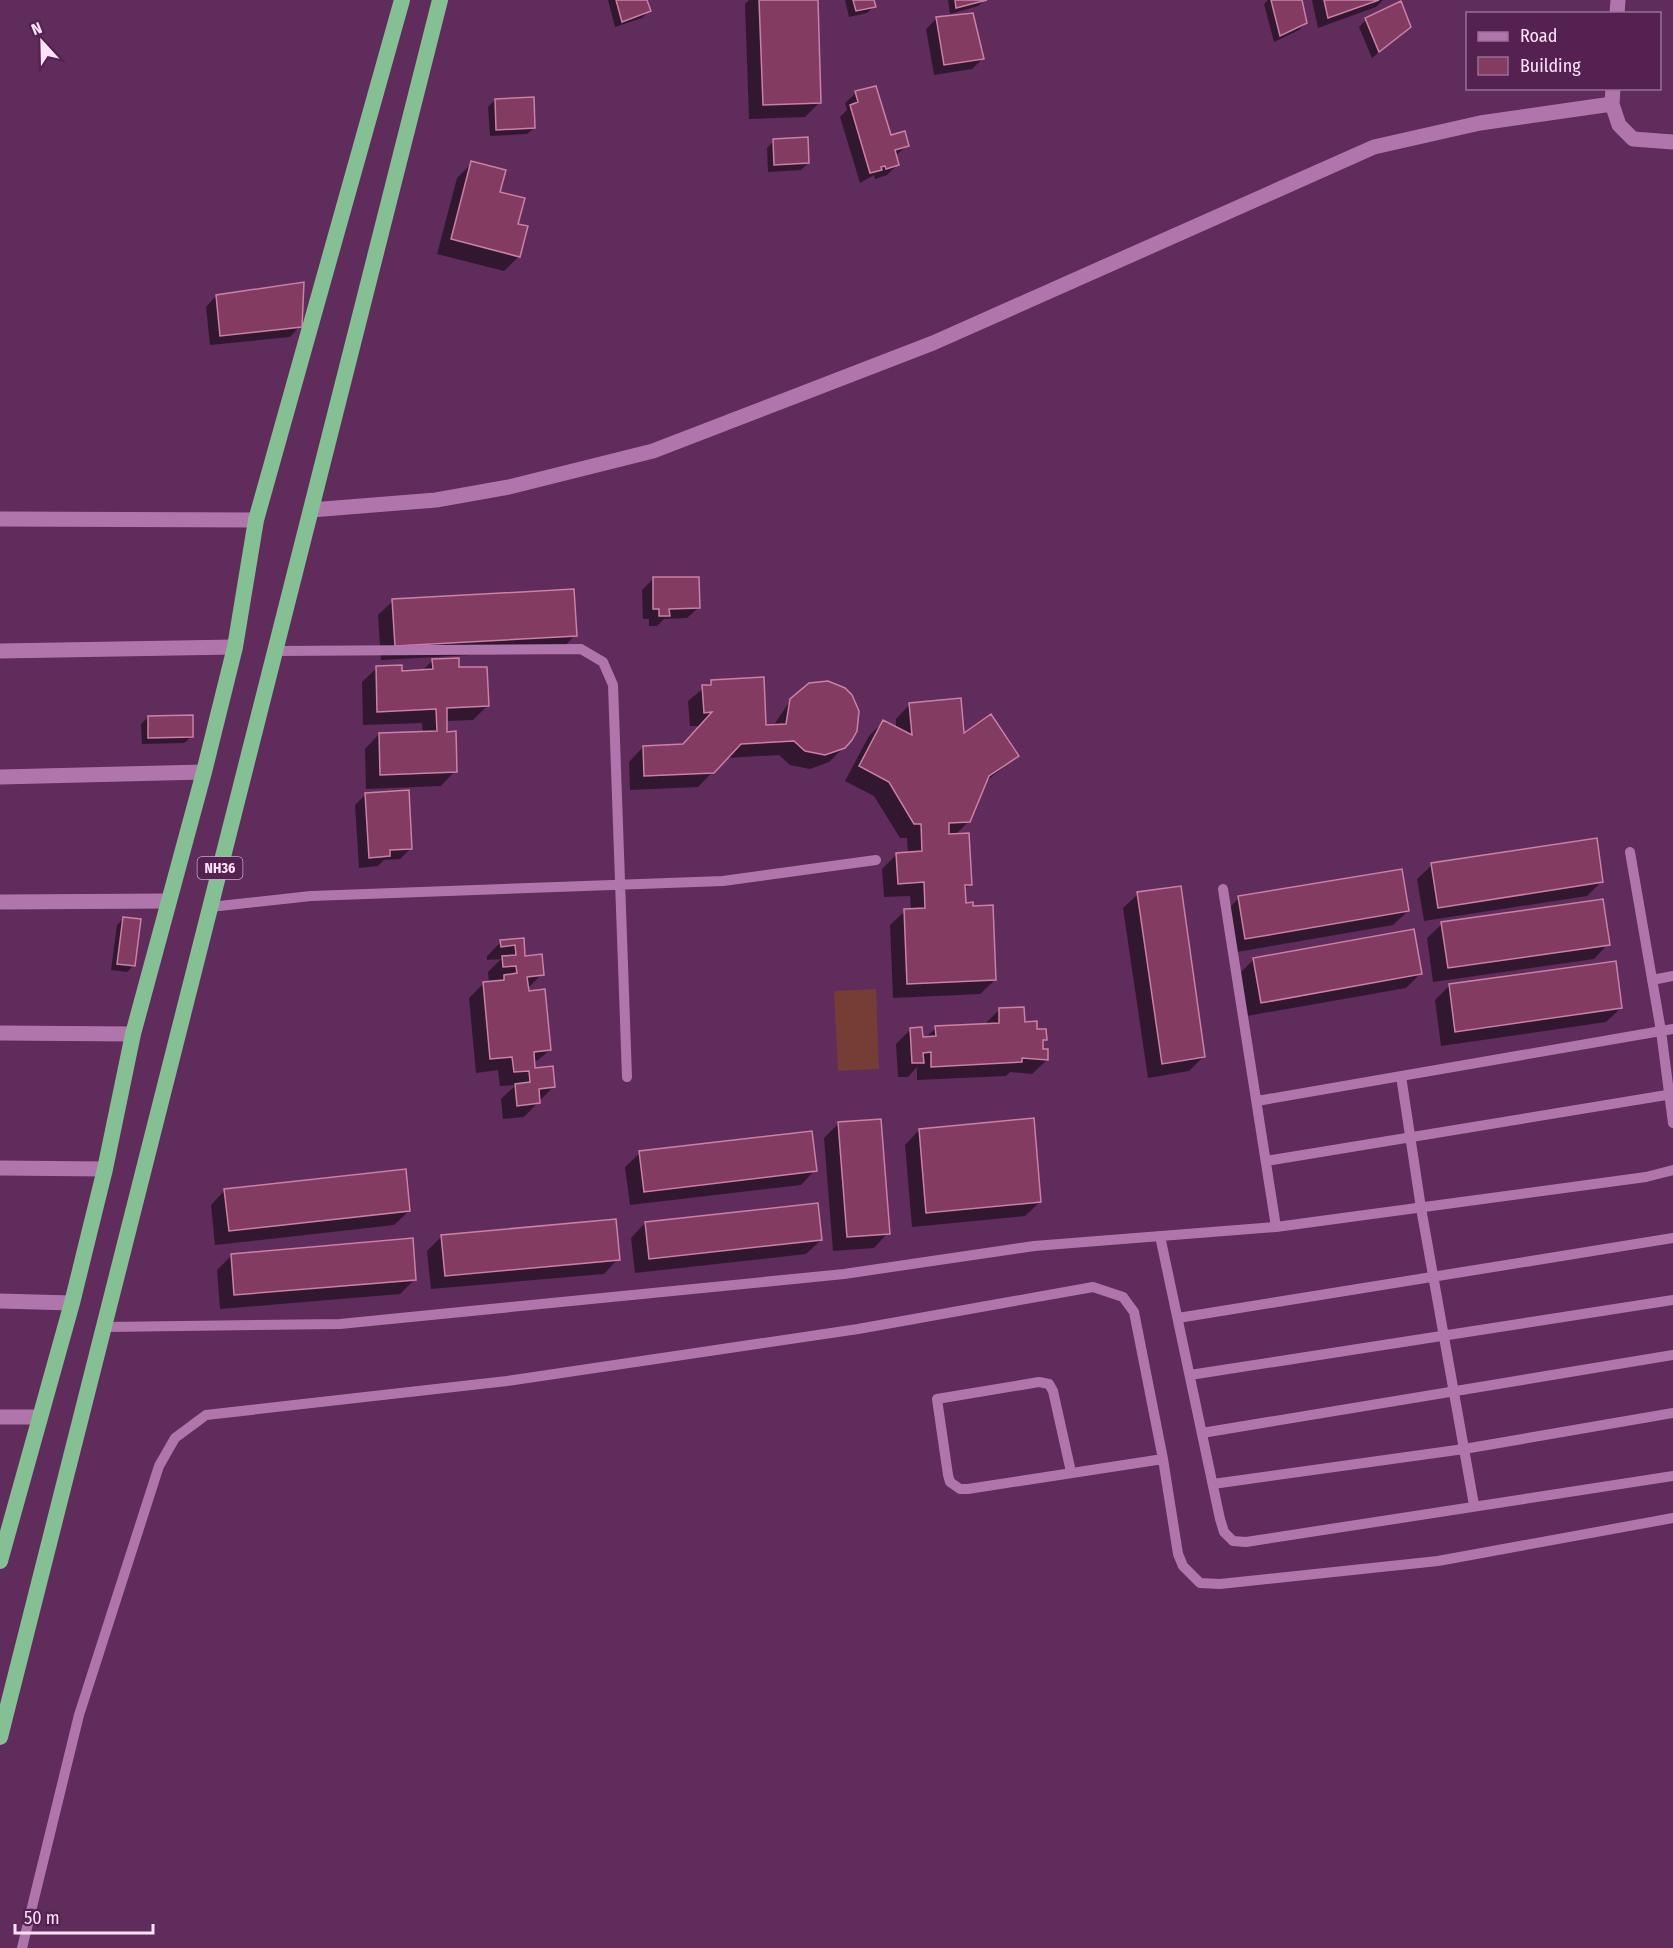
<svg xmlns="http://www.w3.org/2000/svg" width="1673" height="1948" font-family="'Fira Sans Condensed',sans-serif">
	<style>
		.green { fill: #753d35 }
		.shadow { fill: #0007 }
		.building { fill: #833b61; stroke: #cb81a5; stroke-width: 1.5 }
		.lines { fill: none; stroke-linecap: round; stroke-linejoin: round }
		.service { stroke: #b076ab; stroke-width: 10 }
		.minor { stroke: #b076ab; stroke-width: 15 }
		.trunk { stroke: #84c093; stroke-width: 16 }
		.labels { text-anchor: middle; stroke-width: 5; stroke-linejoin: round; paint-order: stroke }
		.shield { fill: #542151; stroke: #caa9c7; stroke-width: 1.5 }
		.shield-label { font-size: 14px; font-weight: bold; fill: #fde3fa }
	</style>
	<rect width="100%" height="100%" fill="#5f2c5c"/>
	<path class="green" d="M876,989L879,1069L838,1071L834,991Z"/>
	<path class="shadow" d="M608,0H646L649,11L642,18L615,27Z
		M749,0H816L820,102L805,117L749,119L745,4Z
		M845,0H873L874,6L867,13L849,17Z
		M948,0H985L978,6L950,14Z
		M1268,0H1301L1306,23L1299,30L1274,42L1264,4Z
		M1312,0H1383L1376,7L1318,28Z
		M972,14L983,58L972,69L934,75L926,29L936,19Z
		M1366,20L1409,27L1372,58L1359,27Z
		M856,93L890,137L908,145L895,156L897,165L887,175L875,179L874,175L860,183L840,117L847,110L845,103Z
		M495,100L534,128L527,134L490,136L488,107Z
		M774,141L808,163L801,170L768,172L767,148Z
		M472,163L517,225L519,256L504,271L437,254L457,178Z
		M216,296L300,326L290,337L210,345L206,307Z
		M653,579L698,608L687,618L664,619L657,626H649V619H643L642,590Z
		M393,601L575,635L561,650L381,660L378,615Z
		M433,660L458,669L487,706L473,720L446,721L455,771L441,786L366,789L365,749L379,734L423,733L422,723L363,725L362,682L377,668L400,672L422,671Z
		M711,682L765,727L773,726L788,704L803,688L844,747L829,762L810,769L790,765L779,755L726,758L698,787L630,790L629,762L643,747L682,745L700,726H690L688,701Z
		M910,704L963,736L1018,756L985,782L969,821L955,835L970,884L963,891L964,904L995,980L980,994L893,998L890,925L905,911L911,910L910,896L884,897L882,869L897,854H908L907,838H900L874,796L845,781L869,736L883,722L896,729V719Z
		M148,717L191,737L184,743L142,744L141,724Z
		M366,794L411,848L400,859L384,860L378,866L359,868L355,805Z
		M1432,865L1601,882L1587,896L1424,921L1417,879Z
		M1138,894L1203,1057L1189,1071L1148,1078L1123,908Z
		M1239,898L1408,911L1393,925L1231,953L1225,912Z
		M124,918L134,965L127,972L111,970L117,925Z
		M1442,924L1608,944L1594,959L1433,982L1427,938Z
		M522,940L524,957L542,974L527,989L550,1050L533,1064L534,1069L553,1087L524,1117L503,1119L501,1099L516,1085L500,1086L498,1070L476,1073L469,998L484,983H489L488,972L501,959L487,960V956L501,942Z
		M1254,959L1420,974L1406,988L1247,1016L1239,974Z
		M1449,986L1621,1008L1606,1022L1441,1046L1435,1000Z
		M999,1010L1045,1039L1041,1043L1042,1050L1047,1060L1032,1074L1010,1072L1006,1076L917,1080V1067L908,1077H898L896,1044L911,1029L921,1038H925L936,1028L985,1024Z
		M839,1123L888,1233L874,1248L833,1251L824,1138Z
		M919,1130L1040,1202L1025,1216L912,1227L905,1145Z
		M640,1153L815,1170L801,1185L630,1205L625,1167Z
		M225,1190L409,1211L394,1225L215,1245L211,1205Z
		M645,1223L821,1240L806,1254L635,1273L631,1238Z
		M442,1236L618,1259L604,1274L431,1289L427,1251Z
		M232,1255L414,1280L400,1294L220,1309L217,1270Z"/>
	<path class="building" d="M616,0H647L651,11L622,22Z
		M759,0H818L821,103L763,105Z
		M853,0H874L876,7L856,11Z
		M955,0H987L956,8Z
		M1271,0H1302L1307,23L1280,36Z
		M1324,0H1379L1328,18Z
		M1401,1L1411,27L1379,52L1365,18Z
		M973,13L984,59L944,65L936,17Z
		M876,86L891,135L905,131L909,146L895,150L899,165L886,169L885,166L881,167L882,170L870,173L850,105L858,102L855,91Z
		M534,97L535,128L496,130L495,99Z
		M808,137L809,163L774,165L773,139Z
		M471,161L506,170L500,192L525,198L518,224L528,226L520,257L451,239Z
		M304,282L302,327L220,336L216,295Z
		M653,577H699L700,608L669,609L670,616H659V609H653Z
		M574,589L577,636L395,646L392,599Z
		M459,658V667H487L489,706L447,708V732L456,731L457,772L380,775L379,733L437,731L436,709L377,712L376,666L402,665V671L433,669L432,659Z
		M764,677L766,725L786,724L790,699L809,683L828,681L845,688L852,695L859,711L857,731L852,740L845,748L825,755L805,751L794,741L741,744L714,773L644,776L643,746L683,744L712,712L704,713L702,685H711V680Z
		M961,698L964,733L991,714L1019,756L989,776L970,822L949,823V834L969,833L972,885H965L966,903L973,902V906L993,905L996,980L907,984L904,909L925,908L924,882L898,884L896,853L922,851L921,824H914L889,782L859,766L883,720L912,735L909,703Z
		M193,715V737L148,738V716Z
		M409,790L412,849L390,850V856L369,858L365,793Z
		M1597,838L1603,882L1438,908L1431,863Z
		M1402,869L1409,911L1245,939L1238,896Z
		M1181,886L1205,1057L1162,1064L1137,892Z
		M1603,899L1610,945L1448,968L1441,922Z
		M123,917L141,919L135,966L117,964Z
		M1414,929L1422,974L1261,1003L1253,958Z
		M524,938L525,956L542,954L544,975L527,977L529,991L545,989L551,1050L534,1052L535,1068L553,1066L555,1087L539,1089L540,1103L517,1106L515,1084L530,1082L529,1071L514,1072L512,1057L490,1059L483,982L504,980V975L517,973L516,966L503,967L502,956L516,955L515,945L501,947L500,940Z
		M1616,961L1622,1008L1455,1032L1449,984Z
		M1024,1007L1025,1022L1037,1021V1029H1046L1047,1040H1043V1049H1048V1060L1022,1058V1062L931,1067V1052L923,1053L924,1063H912L910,1028L922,1027L923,1037L936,1036L935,1026L999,1023V1008Z
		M1034,1118L1041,1202L926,1213L919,1129Z
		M881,1119L890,1234L847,1237L838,1122Z
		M812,1131L817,1171L644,1192L639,1151Z
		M406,1169L410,1211L229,1231L224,1189Z
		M818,1203L822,1240L649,1259L645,1222Z
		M616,1219L620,1260L445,1276L441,1235Z
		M413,1238L416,1280L234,1295L231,1254Z"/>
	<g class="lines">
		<path class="service" d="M275,651L581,649L603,662L613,685L627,1077
			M1630,852L1661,1031L1673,1123
			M1223,889L1276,1227
			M210,907L311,896L723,881L876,860
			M1652,980L1673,976
			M1401,1076L1421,1208L1474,1505
			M1257,1101L1673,1029
			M1266,1161L1673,1094
			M1160,1236L1220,1519L1224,1532L1233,1541L1246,1542L1673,1476
			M1178,1318L1673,1238
			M106,1327L340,1324L844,1274L1034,1246L1276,1227L1646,1177L1673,1170
			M1190,1375L1673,1300
			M1202,1433L1673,1355
			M1071,1472L1053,1391L1049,1384L1039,1382L937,1399L948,1475L950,1482L960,1489H968L1163,1459
			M1213,1484L1464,1449L1673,1413
			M22,1948L79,1715L159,1466L175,1438L206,1415L507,1381L858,1329L1093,1287L1123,1297L1134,1312L1163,1459L1178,1554L1183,1566L1200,1583L1220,1584L1438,1561L1673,1518"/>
		<path class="minor" d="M1617,14L1618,0
			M1612,104L1619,125L1633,139L1673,142
			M311,510L436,500L509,487L653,451L933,343L1374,147L1480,123L1612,104L1613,88
			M0,519L256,520
			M0,651L235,647
			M0,777L204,772
			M0,902L167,901
			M0,1033L133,1034
			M0,1168L105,1169
			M0,1301L72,1303
			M0,1417H39"/>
		<path class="trunk" d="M0,1561L72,1303L105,1169L133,1034L204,772L235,647L256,520L402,0
			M0,1737L440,0"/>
	</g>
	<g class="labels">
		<rect class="shield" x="197.5" y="857" width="45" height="22" rx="4.5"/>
		<g class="shield-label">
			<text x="220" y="873">NH36</text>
		</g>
	</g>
	<rect x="1466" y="12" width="195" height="78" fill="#542151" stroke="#986f95" stroke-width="1.5"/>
	<rect x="1478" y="32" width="30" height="9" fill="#b076ab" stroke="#986f95" stroke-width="1.5"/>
	<text x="1520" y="42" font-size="18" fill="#fde3fa">Road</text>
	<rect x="1478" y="57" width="30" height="18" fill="#833b61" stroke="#986f95" stroke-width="1.5"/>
	<text x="1520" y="72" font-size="18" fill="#fde3fa">Building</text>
	<g transform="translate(42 42) rotate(338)" stroke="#542151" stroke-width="4.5" paint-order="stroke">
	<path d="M0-4.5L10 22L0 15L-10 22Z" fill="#fde3fa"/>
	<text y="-9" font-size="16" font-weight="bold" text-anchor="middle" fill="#fde3fa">N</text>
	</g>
	<path d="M15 1924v9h138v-9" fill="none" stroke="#fde3fa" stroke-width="3"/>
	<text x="24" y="1924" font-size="18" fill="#fde3fa" stroke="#542151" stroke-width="4.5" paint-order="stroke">50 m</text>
</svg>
